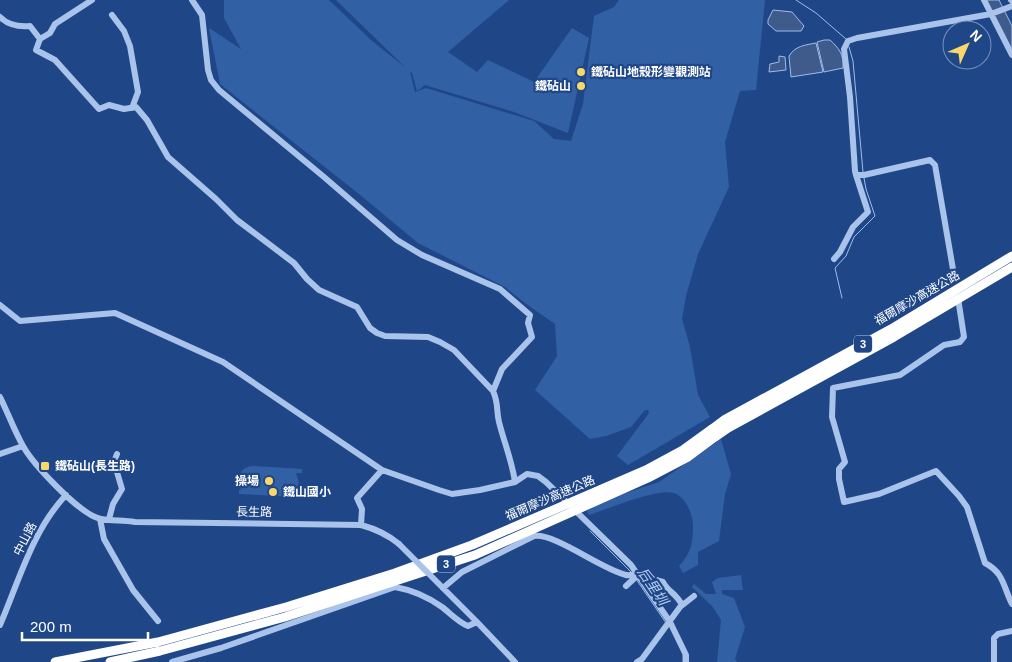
<svg xmlns="http://www.w3.org/2000/svg" width="1012" height="662" font-family="Arial,'Noto Sans TC',sans-serif">
	<style>
		.green { fill: #3260a5 }
		.water { fill: #3f5b8b; stroke: #9cbdec }
		.lines { fill: none; stroke-linecap: round; stroke-linejoin: round }
		.stream { stroke: #9cbdec; stroke-width: 1 }
		.minor { stroke: #a9c3eb; stroke-width: 6 }
		.highway { stroke: #fff; stroke-width: 9 }
		.minor-bridge { stroke: #a9c3eb; stroke-width: 6 }
		.highway-bridge { stroke: #fff; stroke-width: 9 }
		.poi-dot { fill: #f9d769; stroke: #1f4788; stroke-width: 2 }
		.labels { text-anchor: middle; stroke-width: 4.5; stroke-linejoin: round; paint-order: stroke }
		.shield { fill: #1f4788; stroke: #bcc8db; stroke-width: 1 }
		.shield-label { font-size: 11px; font-weight: bold; fill: #fff }
		.poi-label { font-size: 12px; font-weight: bold; fill: #fff; stroke: #1f4788; text-anchor: start }
		.street-label { font-size: 12px; fill: #fff; stroke: #1f4788 }
		.water-label { font-size: 14px; font-style: italic; fill: #b5cdf2; stroke: #1f4788 }
	</style>
	<rect width="100%" height="100%" fill="#1f4788"/>
	<path class="green" d="M224,0H329L371,40L406,68L336,0H509L448,52L477,72L488,60L534,82L572,28L589,38L568,133L514,112L425,85L417,91L412,73L410,72L415,92L426,88L534,121L554,139L571,141L583,104L594,16L614,7L619,0H765L756,90L740,91L725,142L729,187L698,254L686,296L682,319L690,347L698,395L710,417L628,465L617,456L649,413L648,410H645L631,427L606,436L590,439L535,390L557,356L555,324L525,303L505,287L418,243L359,194L220,84L209,28L241,49L224,18Z
		M721,439L731,474L725,494L719,541L698,552V565L683,573L679,566C692,552 693,542 693,524C692,513 686,497 674,493C656,488 608,509 589,515L587,511L602,501L659,482Z
		M253,466L302,469V473H296L299,483L294,493H299L298,497L239,494V490H241C236,479 239,467 253,466Z
		M741,575L743,590H722V594L734,598L745,627L735,659L737,662H717L721,620L713,607L692,587L694,584L706,594H716L712,582L718,578Z"/>
	<path class="water" d="M986,0H999L1012,26V53Z
		M773,10L792,12L804,26L801,31H776L768,24V20Z
		M824,40H830C839,48 844,55 843,68L824,72L817,42Z
		M816,43L823,72L791,77L789,56C795,46 805,45 816,43Z
		M779,56L785,57L786,70L769,72L770,64L779,62Z"/>
	<g class="lines">
		<path class="stream" d="M796,0L816,13L846,39
			M849,47L853,61L863,172
			M842,298L835,268L846,256L854,237L875,216L866,189L864,178
			M590,531L631,572
			M636,579L666,623
			M683,655V662"/>
		<path class="minor" d="M192,0L202,15L208,70L211,80L219,90L324,177L397,240L422,255L500,289L530,315L528,323L532,337L502,369L493,391C499,404 496,411 499,422C504,442 512,461 515,482
			M984,0L1012,55
			M1011,0L1012,1
			M112,15L124,31L130,46L138,92L132,108
			M0,17C8,25 19,27 30,26L40,39L36,50L55,60L99,109L109,105L124,109L136,107L147,120L168,157L216,199L237,220L294,263L307,279L319,290L357,307L370,328L377,333L385,336L428,337L440,342L454,350L493,391
			M40,39L50,33L55,24L92,0
			M834,259L840,252L853,227L868,212L856,175
			M954,275L935,165L930,160L864,175H856L855,171L850,97L844,49L848,41L857,38L991,14L1012,6
			M958,298L964,337L960,342L944,345L900,375L833,388L832,417L845,462L839,469V479L844,502L879,494L936,471L959,496L967,507L985,563C1004,573 1003,586 1012,604
			M0,305L20,321L115,313L223,362L382,470L439,490L452,494L480,490L515,482L527,474L538,476L546,482L631,565L670,622L686,655V662
			M0,397C8,413 14,430 23,446C33,464 80,515 101,519C112,521 124,520 135,522L361,525C376,529 387,534 399,544
			M0,454L23,446
			M100,519L104,539L133,590L158,621
			M109,519L113,504L122,489L114,462L117,454
			M361,525L362,509L357,498L382,470
			M626,586L639,574
			M0,625C19,581 32,531 66,495
			M172,662L221,648L395,587C412,590 428,597 442,607C450,613 458,622 468,626L477,622
			M515,662L477,622L443,588L462,572L534,536C555,533 601,569 626,575C630,576 633,574 637,574C645,574 655,580 663,582C668,592 676,593 682,605
			M637,662L642,659L680,607L694,596
			M994,662V638L998,634L1012,631"/>
		<path class="highway" d="M55,662L158,642L286,607L395,573L472,545L646,470L683,450L712,429
			M110,662L160,651L285,617L475,555L648,478L688,457L715,437"/>
		<path class="minor-bridge" d="M399,544L443,588"/>
		<path class="highway-bridge" d="M712,429L724,420L891,329L1012,256
			M715,437L728,428L894,337L1012,267"/>
	</g>
	<g class="poi-dot">
		<circle cx="581" cy="72" r="5"/>
		<circle cx="581" cy="86" r="5"/>
		<rect x="40" y="461" width="10" height="10" rx="2.5"/>
		<circle cx="269" cy="481" r="5"/>
		<circle cx="273" cy="492" r="5"/>
	</g>
	<g class="labels">
		<g class="shield">
			<rect x="854" y="335.5" width="18" height="17" rx="4"/>
			<rect x="437" y="555.5" width="18" height="17" rx="4"/>
		</g>
		<g class="shield-label">
			<text x="863" y="348">3</text>
			<text x="446" y="568">3</text>
		</g>
		<g class="poi-label">
			<text x="591" y="76">鐵砧山地殼形變觀測站</text>
			<text x="571" y="90" text-anchor="end">鐵砧山</text>
			<text x="55" y="470">鐵砧山(長生路)</text>
			<text x="259" y="485" text-anchor="end">操場</text>
			<text x="283" y="496">鐵山國小</text>
		</g>
		<g class="street-label">
			<text transform="translate(917 298) rotate(-30)" y="4">福爾摩沙高速公路</text>
			<text transform="translate(550 498) rotate(-23)" y="4">福爾摩沙高速公路</text>
			<text transform="translate(254 512) rotate(1)" y="4">長生路</text>
			<text transform="translate(25 539) rotate(-63)" y="4">中山路</text>
		</g>
		<g class="water-label">
			<text transform="translate(653 586) rotate(56)" y="5">后里圳</text>
		</g>
	</g>
	<g transform="translate(967 45) rotate(45)"><circle r="24" fill="#1f4788" stroke="#7991b8"/>
	<path d="M0-4L9 19L0 12L-9 19Z" fill="#f9d769"/>
	<text y="-8" font-size="14" font-weight="bold" text-anchor="middle" fill="#ffffff">N</text>
	</g>
	<path d="M22 632v8h126v-8" fill="none" stroke="#ffffff" stroke-width="2.5"/>
	<text x="30" y="632" font-size="15" fill="#ffffff" stroke="#1f4788" stroke-width="4" paint-order="stroke">200 m</text>
</svg>
